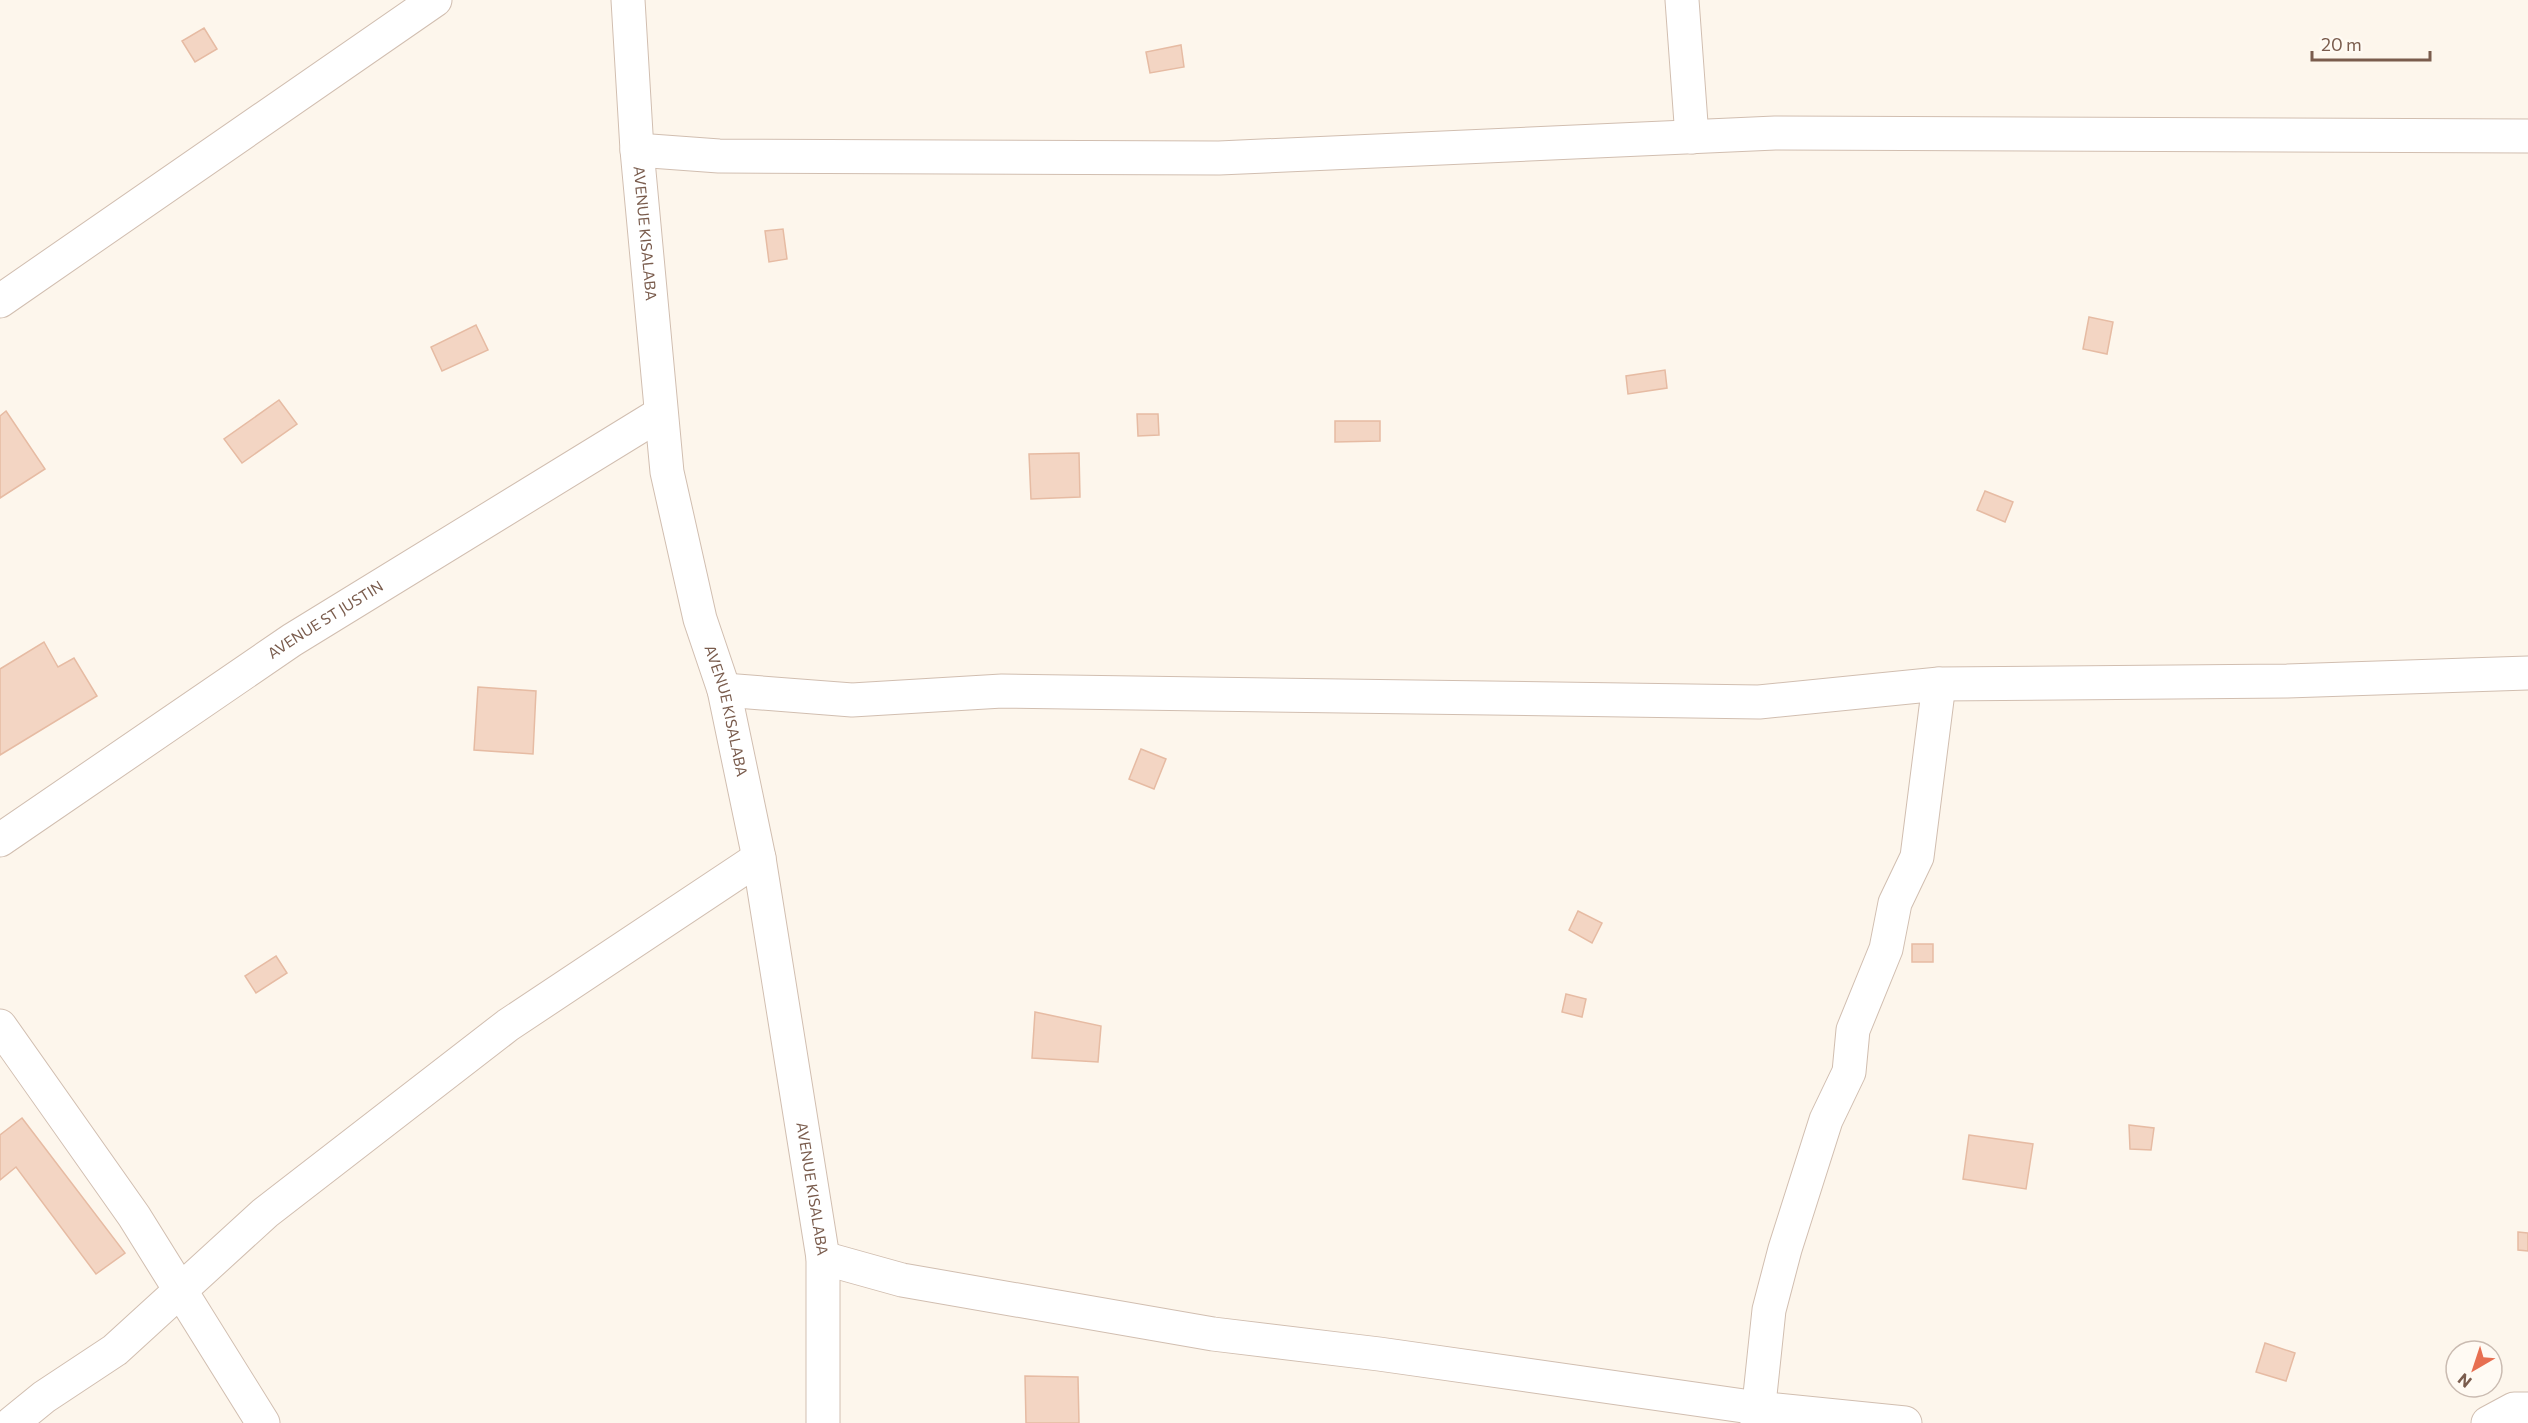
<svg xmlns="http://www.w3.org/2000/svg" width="2528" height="1423" font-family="Commissioner,sans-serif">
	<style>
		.building { fill: #f3d5c3; stroke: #e6bba3; stroke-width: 1.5 }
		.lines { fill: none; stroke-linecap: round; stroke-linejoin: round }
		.minor-casing { stroke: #d1beb0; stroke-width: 35 }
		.minor { stroke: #fff; stroke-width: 33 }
		.labels { text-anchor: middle; stroke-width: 6; stroke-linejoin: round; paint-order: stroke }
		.street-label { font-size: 15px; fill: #7a5c4d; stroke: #fffaf3 }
	</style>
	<rect width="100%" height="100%" fill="#fdf6ec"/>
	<path class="building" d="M204,28L217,49L195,62L182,41Z
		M1181,45L1184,67L1150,73L1146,52Z
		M783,229L787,259L769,262L765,231Z
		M2089,317L2113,322L2107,354L2083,349Z
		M476,325L488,350L442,371L431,347Z
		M1665,370L1667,388L1628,394L1626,376Z
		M279,400L297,424L242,463L224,439Z
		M6,411L45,469L0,498V416Z
		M1137,414H1158L1159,435L1138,436Z
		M1335,421H1380V441L1335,442Z
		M1079,453L1080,497L1031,499L1029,454Z
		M1985,491L2013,502L2005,522L1977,510Z
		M44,642L58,667L74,658L97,696L0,755V669Z
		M478,687L536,691L533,754L474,750Z
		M1141,749L1166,759L1154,789L1129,779Z
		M1578,911L1602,923L1592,943L1569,930Z
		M1912,944H1933V962H1912Z
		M276,956L287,973L256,993L245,976Z
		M1566,994L1586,999L1582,1017L1562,1012Z
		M1035,1012L1101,1026L1098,1062L1032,1058Z
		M22,1118L125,1253L96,1274L16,1167L0,1180V1135Z
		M2129,1125L2154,1128L2151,1150L2130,1149Z
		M1969,1135L2033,1144L2026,1189L1963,1179Z
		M2518,1232L2528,1233V1251L2518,1250Z
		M2265,1343L2295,1353L2286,1381L2256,1372Z
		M1025,1376L1078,1377L1079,1423H1026Z"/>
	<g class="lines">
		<g class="minor-casing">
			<g id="minor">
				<path id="s1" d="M628,0L637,150L667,472L700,619L724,690L759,858L823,1258V1423"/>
				<path d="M1682,0L1692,137"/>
				<path d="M637,150L719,156L1219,158L1775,133L2528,136"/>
				<path d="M0,301L435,0"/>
				<path d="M724,690L852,700L1002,691L1759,702L1939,684L2287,681L2528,673"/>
				<path id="s2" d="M0,840L292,640L660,414"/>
				<path d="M0,1026L134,1216L263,1423"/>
				<path d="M823,1258L902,1280L1213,1334L1379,1354L1758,1408L1905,1423"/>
				<path d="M12,1423L44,1397L115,1350L265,1213L508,1025L759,858"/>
				<path d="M1757,1423L1769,1310L1785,1249L1826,1120L1849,1072L1853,1030L1886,949L1895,903L1917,857L1939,684"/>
				<path d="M2488,1423L2514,1409H2528"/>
			</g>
		</g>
		<use href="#minor" class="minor"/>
	</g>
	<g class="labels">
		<g class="street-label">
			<text dy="5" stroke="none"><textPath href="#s1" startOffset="234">AVENUE KISALABA</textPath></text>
			<text dy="5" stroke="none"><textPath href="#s2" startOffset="393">AVENUE ST JUSTIN</textPath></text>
			<text dy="5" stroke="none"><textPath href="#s1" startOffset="720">AVENUE KISALABA</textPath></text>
			<text dy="5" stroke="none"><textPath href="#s1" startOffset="1206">AVENUE KISALABA</textPath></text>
		</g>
	</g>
	<g transform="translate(2474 1369) rotate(219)"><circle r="28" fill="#fffaf3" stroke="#cabbb1" stroke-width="1.5"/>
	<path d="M0-4.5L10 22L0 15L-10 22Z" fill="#e76f51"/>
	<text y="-9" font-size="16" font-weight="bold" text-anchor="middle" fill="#7a5c4d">N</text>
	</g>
	<path d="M2312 51v9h118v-9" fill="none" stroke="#7a5c4d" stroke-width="3"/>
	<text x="2321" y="51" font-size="18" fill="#7a5c4d" stroke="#fffaf3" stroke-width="4.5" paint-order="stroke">20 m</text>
</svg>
